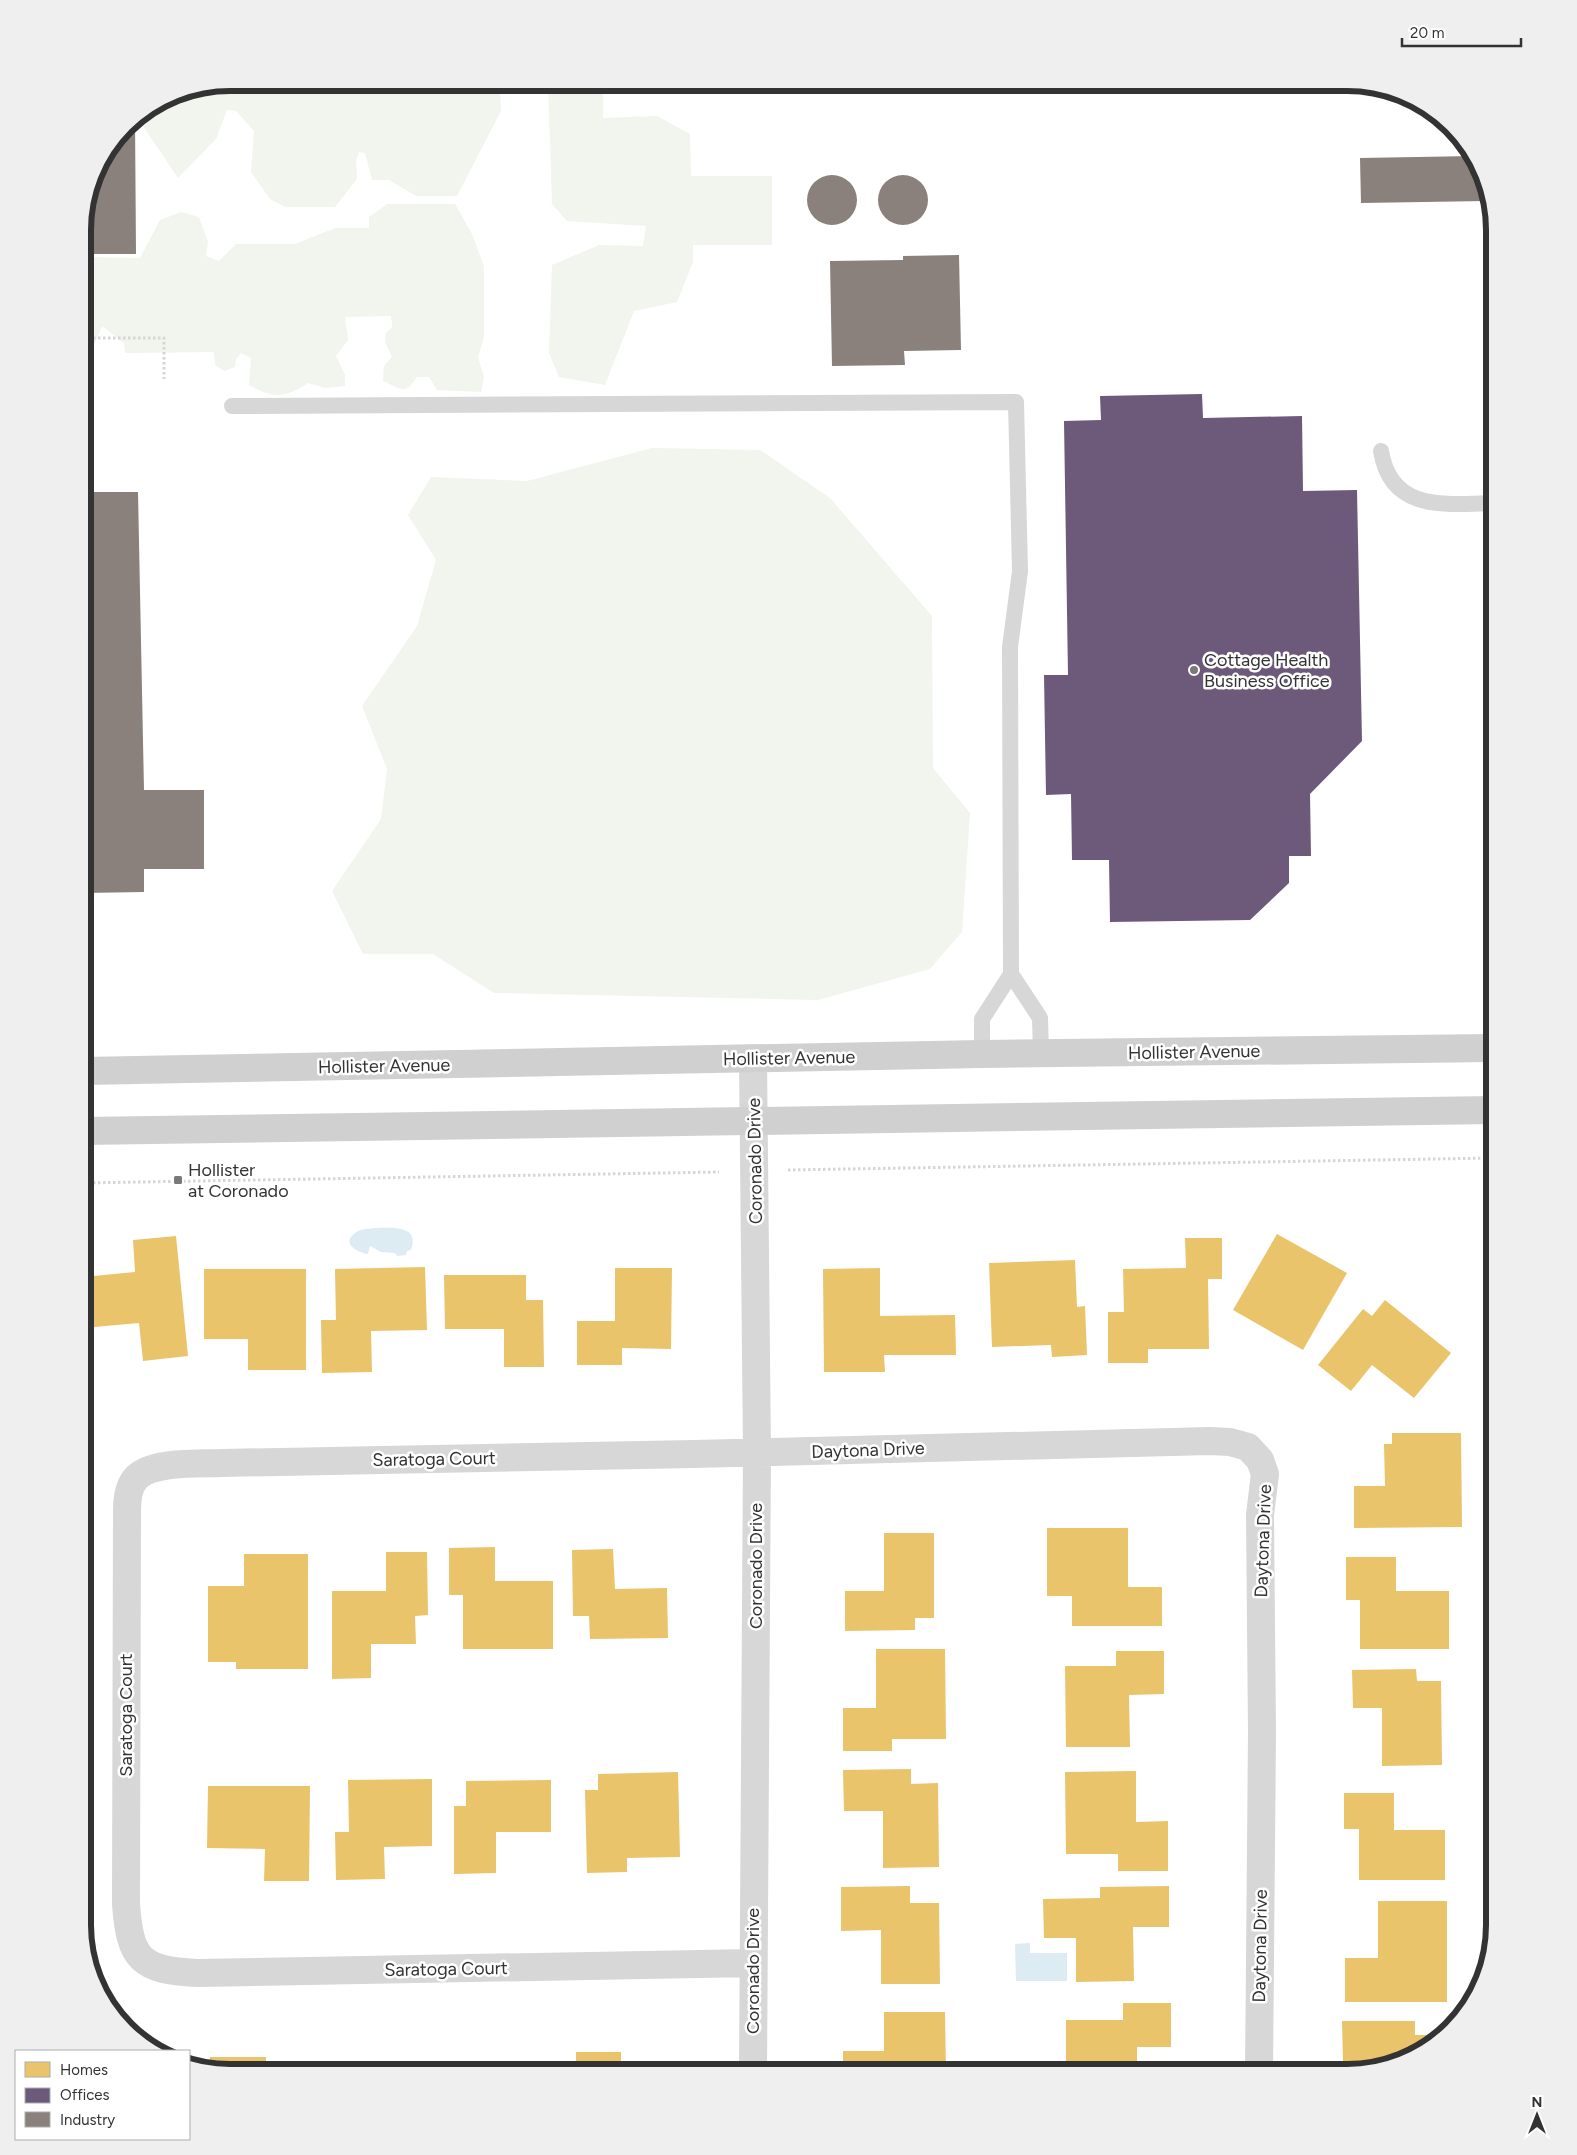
<svg xmlns="http://www.w3.org/2000/svg" width="1577" height="2155" font-family="Figtree,sans-serif">
	<style>
		.green { fill: #f1f5ed }
		.water { fill: #ddebf3 }
		.homes { fill: #e9c46a }
		.offices { fill: #6d597a }
		.industry { fill: #8a817c }
		.lines { fill: none; stroke-linecap: round; stroke-linejoin: round }
		.path { stroke: #d6d6d6; stroke-width: 3; stroke-dasharray: 2.5 2.5; stroke-linecap: butt }
		.lane { stroke: #d7d7d7; stroke-width: 16 }
		.street { stroke: #d7d7d7; stroke-width: 28 }
		.secondary { stroke: #d0d0d0; stroke-width: 28 }
		.poi-dot { fill: #7a7a7a; stroke: #fff; stroke-width: 2 }
		.labels { text-anchor: middle; stroke-width: 5; stroke-linejoin: round; paint-order: stroke }
		.poi-label { font-size: 18px; fill: #333; stroke: #fff; text-anchor: start }
		.street-label { font-size: 18px; fill: #333; stroke: #fff }
		.rim { fill: none; stroke: #333; stroke-width: 6 }
	</style>
	<rect width="100%" height="100%" fill="#fff"/>
	<path class="green" d="M231,83H500L501,111L457,196H416L389,180H372L365,153L359,152L356,160L357,179L335,207H285L270,199L251,172L254,131L236,111L227,110L216,139L178,178L143,126L141,114L174,94Z
		M548,83H603V118L657,116L690,134L691,176H772V245H693V262L677,302L634,311L605,385L559,377L549,353L552,265L599,245L643,246L646,226L567,221L552,204Z
		M387,204H455L472,234L484,266V337L478,357L484,377L481,392L437,390L429,377H417C405,396 402,389 383,381L384,366L392,357L385,342L386,333L392,327L391,316L345,317L348,340L336,356L345,375V386L325,388L308,383C285,398 273,399 249,385L251,358L241,353L236,359L235,367L224,371L215,365L214,352L125,353L124,343L102,326L93,348H83V257L140,258L160,220L181,212L199,217L208,242L206,256L219,261L236,244H295L335,228H369V217Z
		M652,448L760,450L830,498L932,616L933,768L970,813L962,932L930,969L818,1000L494,993L433,954H363L332,891L381,819L387,769L362,706L417,626L436,560L408,515L431,477L527,481Z"/>
	<path class="water" d="M374,1228C391,1228 420,1224 411,1250L407,1251L406,1255L397,1256L395,1253L381,1252L370,1246L368,1254C359,1253 341,1244 354,1234C359,1229 367,1229 374,1228Z
		M1030,1943V1953H1067V1981H1016L1015,1944Z"/>
	<path class="homes" d="M1277,1234L1347,1273L1303,1350L1233,1310Z
		M176,1236L188,1356L143,1361L139,1323L83,1328V1277L135,1272L133,1240Z
		M1185,1238H1222V1279H1208L1209,1349H1148V1363H1108V1312H1124L1123,1269L1186,1268Z
		M1075,1260L1077,1307L1085,1306L1087,1355L1052,1357L1051,1345L992,1347L989,1263Z
		M425,1267L427,1330L371,1331L372,1372L322,1373L321,1320H336L335,1269Z
		M615,1268H672L671,1349L622,1348V1365H577V1321H615Z
		M880,1268V1316L955,1315L956,1355H884L885,1372H824L823,1269Z
		M204,1269H306V1370H248V1339H204Z
		M444,1275H526V1300H543L544,1367H504V1329H445Z
		M1385,1300L1451,1353L1414,1398L1372,1365L1351,1391L1318,1365L1363,1309L1372,1316Z
		M1392,1433H1461L1462,1527L1354,1528V1486H1385L1384,1444H1392Z
		M1047,1528H1128V1587H1162V1626H1072V1596H1047Z
		M884,1533H934V1618H915V1630L845,1631V1591H884Z
		M495,1547V1581H553V1649H463V1595H449V1548Z
		M613,1549L615,1589L667,1588L668,1638L590,1639L589,1616H573L572,1550Z
		M386,1552H427L428,1615L415,1616L416,1644H371V1678L332,1679V1591H386Z
		M244,1554H308V1669H236V1662H208V1586H244Z
		M1346,1557H1396V1591H1449V1649H1360V1600H1346Z
		M876,1649H945L946,1739H892V1751H843V1708H876Z
		M1116,1651H1164V1694L1129,1695L1130,1747H1066L1065,1666H1116Z
		M1416,1669L1417,1681H1441L1442,1765L1382,1766V1708H1353L1352,1670Z
		M911,1769V1784L938,1783L939,1867L883,1868V1811H844L843,1770Z
		M1136,1771V1822L1168,1821V1871H1118V1854H1066L1065,1772Z
		M678,1772L680,1857L627,1858V1872L587,1873L585,1790H598V1774Z
		M432,1779V1846L384,1847L385,1879L336,1880L335,1832H349L348,1780Z
		M551,1780V1832H496V1873L454,1874V1806H466V1781Z
		M208,1786H310L309,1881H264L265,1849L207,1848Z
		M1344,1793H1394V1830H1445V1880H1359V1829H1344Z
		M910,1886V1903H939L940,1984H881V1930L841,1931V1887Z
		M1169,1886V1927H1133L1134,1981L1076,1982V1938H1044L1043,1899L1100,1898V1887Z
		M1378,1901H1447V2002H1345V1958H1378Z
		M1123,2003H1171V2047H1137V2072H1066V2020H1123Z
		M884,2012H945L946,2072H843V2051H884Z
		M1342,2021H1415V2035H1438L1421,2052L1380,2064L1343,2062Z
		M576,2052H621V2072H576Z
		M210,2057H266V2072H221L210,2069Z
		M393,2062H434V2072H393Z
		M508,2062H551V2072H508Z"/>
	<path class="offices" d="M1202,394L1203,418L1302,416L1303,491L1357,490L1362,741L1310,794L1311,856H1289V883L1250,920L1110,922L1109,860H1072L1071,794L1046,795L1044,675H1068L1064,421L1101,420L1100,396Z"/>
	<path class="industry" d="M135,118L136,254H83V221L98,165Z
		M1474,156L1486,201L1361,203L1360,158Z
		M807 200a25 25 0 1 1 50 0a25 25 0 1 1-50 0Z
		M878 200a25 25 0 1 1 50 0a25 25 0 1 1-50 0Z
		M959,255L961,350L904,351L905,365L832,366L830,261L903,260V256Z
		M83,492H138L144,790H204V869H144V892L83,893Z"/>
	<g class="lines">
		<path class="path" d="M83,338H164V379
			M788,1170L1494,1158
			M83,1183L719,1172"/>
		<path class="lane" d="M232,406L1016,402L1020,571L1010,647L1011,974L982,1019V1054
			M1381,451C1391,513 1447,504 1494,503
			M1011,974L1040,1018L1041,1054"/>
		<path class="street" d="M753,1059L757,1452L753,2072
			M753,1963L197,1973C141,1970 130,1960 126,1904L127,1510C127,1499 129,1485 137,1477C153,1461 200,1464 222,1463L694,1454L1210,1441L1230,1442L1248,1447L1260,1460L1265,1474L1260,1515L1262,1733L1259,2072"/>
		<path class="secondary" d="M83,1071L982,1054L1494,1048
			M83,1131L1494,1110"/>
	</g>
	<g class="poi-dot">
		<circle cx="1194" cy="670" r="5"/>
		<rect x="173" y="1175" width="10" height="10" rx="2.5"/>
	</g>
	<g class="labels">
		<g class="poi-label">
			<text x="1204" y="666">Cottage Health<tspan x="1204" dy="21">Business Office</tspan></text>
			<text x="188" y="1176">Hollister<tspan x="188" dy="21">at Coronado</tspan></text>
		</g>
		<g class="street-label">
			<text transform="translate(1194 1052) rotate(-1)" y="6">Hollister Avenue</text>
			<text transform="translate(789 1058) rotate(-1)" y="6">Hollister Avenue</text>
			<text transform="translate(384 1066) rotate(-1)" y="6">Hollister Avenue</text>
			<text transform="translate(755 1161) rotate(-91)" y="6">Coronado Drive</text>
			<text transform="translate(868 1450) rotate(-2)" y="6">Daytona Drive</text>
			<text transform="translate(434 1459) rotate(-1)" y="6">Saratoga Court</text>
			<text transform="translate(1263 1541) rotate(-88)" y="6">Daytona Drive</text>
			<text transform="translate(756 1566) rotate(-90)" y="6">Coronado Drive</text>
			<text transform="translate(126 1715) rotate(-90)" y="6">Saratoga Court</text>
			<text transform="translate(1260 1946) rotate(-89)" y="6">Daytona Drive</text>
			<text transform="translate(446 1969) rotate(-1)" y="6">Saratoga Court</text>
			<text transform="translate(753 1971) rotate(-90)" y="6">Coronado Drive</text>
		</g>
	</g>
	<path d="M0 0H1577V2155H0ZM230 91H1347A139 139 0 0 1 1486 230V1925A139 139 0 0 1 1347 2064H230A139 139 0 0 1 91 1925V230A139 139 0 0 1 230 91Z" fill="#efefef" fill-rule="evenodd"/>
	<path class="rim" d="M230 91H1347A139 139 0 0 1 1486 230V1925A139 139 0 0 1 1347 2064H230A139 139 0 0 1 91 1925V230A139 139 0 0 1 230 91Z"/>
	<rect x="15" y="2050" width="175" height="90" fill="#ffffff" stroke="#adadad"/>
	<rect x="25" y="2062" width="25" height="15" fill="#e9c46a" stroke="#adadad"/>
	<text x="60" y="2075" font-size="15" fill="#333333">Homes</text>
	<rect x="25" y="2088" width="25" height="15" fill="#6d597a" stroke="#adadad"/>
	<text x="60" y="2100" font-size="15" fill="#333333">Offices</text>
	<rect x="25" y="2112" width="25" height="15" fill="#8a817c" stroke="#adadad"/>
	<text x="60" y="2125" font-size="15" fill="#333333">Industry</text>
	<g transform="translate(1537 2115)" stroke="#ffffff" stroke-width="4" paint-order="stroke">
	<path d="M0-4L9 19L0 12L-9 19Z" fill="#333333"/>
	<text y="-8" font-size="14" font-weight="bold" text-anchor="middle" fill="#333333">N</text>
	</g>
	<path d="M1402 38v8h119v-8" fill="none" stroke="#333333" stroke-width="2.5"/>
	<text x="1410" y="38" font-size="15" fill="#333333" stroke="#ffffff" stroke-width="4" paint-order="stroke">20 m</text>
</svg>
